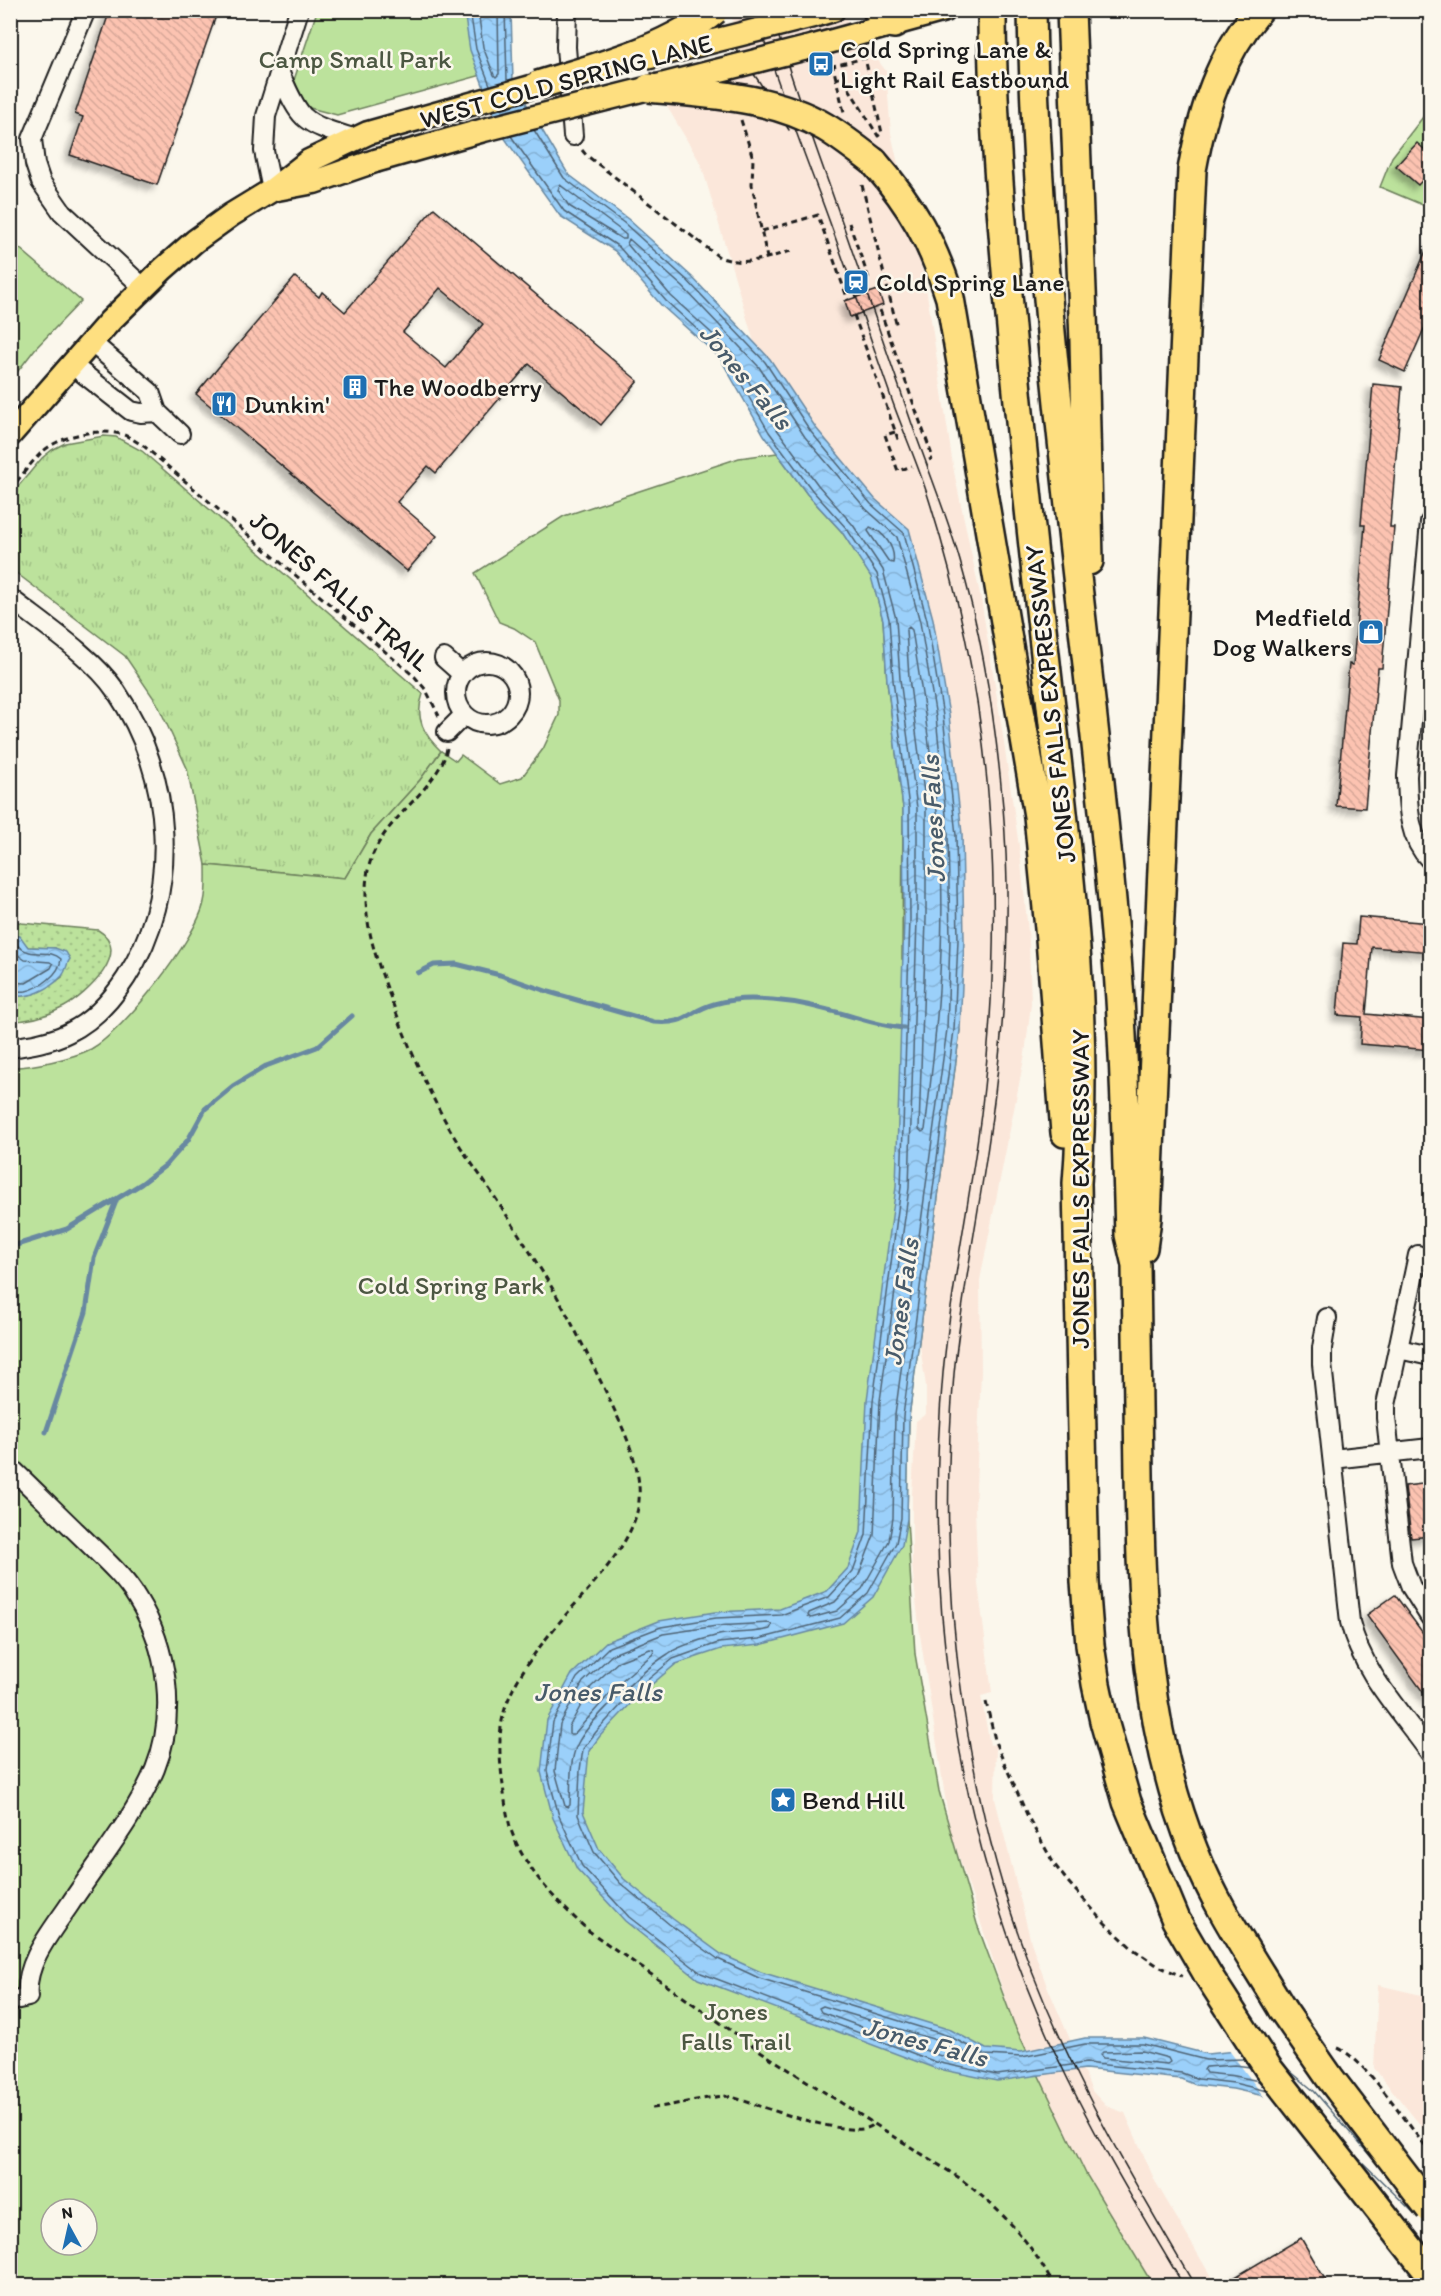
<svg xmlns="http://www.w3.org/2000/svg" width="1441" height="2296" font-family="Itim,sans-serif">
	<style>
		.built { fill: #fbe7da }
		.grass { fill: url(#grass-tufts); stroke: #6c7f5c; stroke-width: 1.5 }
		.park { fill: #bce29c; stroke: #6c7f5c; stroke-width: 1.5; fill-rule: evenodd }
		.garden { fill: url(#garden-dots); stroke: #6c7f5c; stroke-width: 1.5 }
		.water { fill: url(#water-waves); stroke: #6888a1; stroke-width: 1.5 }
		.pier { fill: #fbf7ec }
		.lines { fill: none; stroke-linecap: round; stroke-linejoin: round }
		.shore { stroke: #4f6475; stroke-width: 1.5 }
		.stream { stroke: #6888a1; stroke-width: 5 }
		.building { fill: url(#building-back-hatch); stroke: #1c1c1c; stroke-width: 1.5; fill-rule: evenodd; filter: url(#shadow) }
		.minor-casing { stroke: #1c1c1c; stroke-width: 22 }
		.major-casing { stroke: #1c1c1c; stroke-width: 27 }
		.highway-casing { stroke: #1c1c1c; stroke-width: 32 }
		.path { stroke: #1c1c1c; stroke-width: 3; stroke-dasharray: 6 4.5; stroke-linecap: butt }
		.minor { stroke: #fbf7ec; stroke-width: 18 }
		.major { stroke: #fedf80; stroke-width: 22 }
		.highway { stroke: #fedf80; stroke-width: 27 }
		.tram { stroke: #1c1c1c; stroke-width: 1.5 }
		.major-bridge-casing { stroke: #1c1c1c; stroke-width: 27; stroke-linecap: butt }
		.highway-bridge-casing { stroke: #1c1c1c; stroke-width: 32; stroke-linecap: butt }
		.major-bridge { stroke: #fedf80; stroke-width: 22 }
		.highway-bridge { stroke: #fedf80; stroke-width: 27 }
		.labels { text-anchor: middle; stroke-width: 5; stroke-linejoin: round; paint-order: stroke }
		.poi-label { font-size: 26px; fill: #1c1c1c; stroke: #fbf7ec; text-anchor: start }
		.park-label { font-size: 26px; fill: #4c5742; stroke: #fbf7ec }
		.street-label { font-size: 26px; fill: #1c1c1c; stroke: #fbf7ec }
		.water-label { font-size: 27px; font-style: italic; fill: #485b6a; stroke: #fbf7ec }
	</style>
	<defs>
		<pattern id="grass-tufts" width="24" height="20" patternUnits="userSpaceOnUse" patternTransform="scale(1.5)"><rect width="24" height="20" fill="#bce29c"/><path d="M3 7l-1-3M5 7V3M7 7l1-3M15 17l-1-3M17 17v-4M19 17l1-3" fill="none" stroke="#a1c186"/></pattern>
		<pattern id="garden-dots" width="8" height="8" patternUnits="userSpaceOnUse" patternTransform="scale(1.5)"><rect width="8" height="8" fill="#bce29c"/><path d="M2 2h.1M6 6h.1" fill="none" stroke="#a1c186" stroke-width="1.8" stroke-linecap="round"/></pattern>
		<pattern id="water-waves" width="16" height="10" patternUnits="userSpaceOnUse" patternTransform="scale(1.5)"><rect width="16" height="10" fill="#9bd0fa"/><path d="M0 5q4-4 8 0t8 0" fill="none" stroke="#85b2d6"/></pattern>
		<pattern id="building-back-hatch" width="6" height="6" patternUnits="userSpaceOnUse" patternTransform="scale(1.5)"><rect width="6" height="6" fill="#fcc3b1"/><path d="M-1 5l2 2M0 0l6 6M5-1l2 2" fill="none" stroke="#d7a798"/></pattern>
		<filter id="shadow"><feDropShadow dx="-5.5" dy="5.5" stdDeviation="3" flood-color="#0004"/></filter>
	</defs>
	<rect width="100%" height="100%" fill="#fbf7ec"/>
	<filter id="ink" filterUnits="userSpaceOnUse"><feTurbulence type="fractalNoise" baseFrequency=".0167" numOctaves="2"/><feDisplacementMap in="SourceGraphic" scale="12" xChannelSelector="R" yChannelSelector="G"/><feConvolveMatrix kernelMatrix="1 2 1 2 8 2 1 2 1" color-interpolation-filters="sRGB"/></filter>
	<g filter="url(#ink)">
		<path class="built" d="M730,11H840L886,71L891,133L926,287L954,472L981,599L1000,716L1020,853L1029,941L1031,1004L1025,1054L980,1280L981,1372L975,1509L978,1584L992,1693L981,1696L990,1745L996,1744L995,1799L1031,1942L1045,1981L1092,2091L1106,2106L1125,2113L1155,2181L1216,2285H1153L1086,2174L1014,2024L950,1829L920,1635L912,1565V1494L916,1421L926,1414V1386L919,1340L960,1030L964,940L962,834L949,715L933,619L909,529L875,499L816,428L770,359L754,342L701,164L662,98L746,75Z
			M1378,1985L1430,1997V2137L1374,2068Z"/>
		<path class="grass" d="M104,436L116,437L142,451L423,694C414,718 424,735 441,751L420,780L371,834L345,878L206,865L187,768L157,703L125,656L11,569L10,496L42,458L52,450L65,443Z"/>
		<path class="park" d="M317,11H492L500,70L337,115L306,107L294,80Z
			M1430,108V208L1380,187L1392,157Z
			M11,241L81,301L35,349L11,380Z
			M777,453L807,494L842,532L872,577L883,620L887,681L903,808L902,959L960,1030L909,1417L907,1519L915,1654L939,1791L977,1924L1014,2024L1086,2174L1153,2285L11,2286V1067C30,1068 73,1058 91,1049C124,1031 197,938 204,902C207,890 206,877 206,865L345,878L371,834L420,780L441,751L456,761L461,755L500,784L522,777L543,749L559,715V700L535,642L514,628L499,622L475,573L564,516L739,458ZM51,2209H87V2245H51Z"/>
		<path class="garden" d="M11,919L21,923L98,930C134,951 86,995 64,1007C47,1016 29,1021 11,1021L10,995C31,1000 45,988 62,977L55,948L28,947L23,942L11,939Z"/>
		<path class="water" d="M464,11H511L513,81L568,174L628,219L692,277L770,359L816,428L875,499L909,529L933,619L949,715L962,834L964,940L960,1030L909,1417L907,1519L902,1545L873,1597L843,1623L760,1645L721,1649L676,1664L638,1696L600,1736L589,1751L583,1812L599,1849L624,1879L673,1919L721,1954L761,1972L951,2030L986,2049L1021,2052L1085,2038H1144L1207,2054L1235,2051L1285,2105L1264,2096L1233,2089L1196,2085L1181,2079L1085,2069L997,2081L934,2068L698,1979L625,1921L577,1869L553,1818L541,1772L547,1720L572,1674L606,1642L659,1621L715,1612L780,1609L827,1591L848,1568L861,1532L867,1400L896,1187L904,919L903,808L887,681L883,620L871,577L842,532L807,494L764,435L720,358L661,305L615,251L560,216L501,133L470,50Z
			M16,936H20L28,947L55,948L66,952L70,959C66,964 67,970 62,976C50,989 28,1000 11,995V939Z"/>
		<path class="pier" d="M1235,2048L1271,2054L1297,2065L1320,2084L1430,2206V2285L1284,2107L1267,2101L1228,2049Z"/>
		<g class="lines">
			<path class="shore" d="M470,10L476,49L490,85
				M478,10L483,47L494,75L496,77L499,74L498,10
				M505,10L507,80
				M534,130L564,178L624,223L688,281L765,362L811,432L871,504L904,533L927,620L943,716L956,835L958,940L954,1030L903,1416L901,1518L896,1543L868,1593L840,1618L759,1639L718,1643L673,1659L634,1691L596,1732L583,1749L580,1770L578,1815L594,1852L620,1883L669,1924L718,1959L759,1978L949,2036L985,2055L1022,2057L1085,2044H1143L1206,2060L1244,2059
				M511,136L564,211L619,247L666,301L724,354L769,432L812,490L847,529L877,574L889,619L893,680L909,808L910,919L901,1187L873,1401L866,1535L853,1571L829,1597L781,1615L716,1618L661,1627L609,1647L577,1678L553,1722L547,1771L559,1816L582,1866L629,1917L701,1973L936,2062L997,2075L1086,2063L1182,2073L1198,2079L1234,2083L1267,2091
				M560,185L619,229L626,235V239H622L569,206L558,190Z
				M629,239L683,287L759,367L805,437L866,509L897,537L920,622L936,717L948,835L950,940L947,1029L895,1415L893,1518L889,1541L862,1589L837,1611L811,1618L808,1616L809,1613L835,1602L858,1577L874,1535L880,1401L909,1188L917,919V808L900,679L896,619L883,570L853,525L818,485L776,428L731,351L671,296L627,244Z
				M870,527C884,532 896,548 893,563L889,562L868,531Z
				M909,627L912,630C923,697 933,765 939,833C947,932 937,1032 925,1130L922,1132L919,1129L926,919V808L909,678L906,630Z
				M10,945H17C33,960 48,947 61,959C60,974 40,988 26,991C20,992 16,990 10,990
				M10,953H15L25,960L50,962L53,964L51,968L26,983L10,982
				M769,1623L772,1625L770,1629C752,1634 733,1631 715,1636C701,1640 680,1645 668,1654C644,1669 588,1721 577,1745C569,1762 571,1787 570,1805L568,1807L565,1806L555,1771L560,1724L583,1682L613,1654L663,1634L717,1626Z
				M650,1649L654,1650L653,1654L621,1681L574,1734H569V1727L591,1687L619,1661Z
				M823,2006L946,2043L969,2055L970,2059L967,2061L938,2055L821,2012L819,2008Z
				M1142,2051L1168,2058L1170,2062L1167,2064L1103,2058L1100,2055L1103,2052Z
				M1250,2067L1235,2065L1206,2067L1204,2070L1206,2073L1235,2076L1259,2081
				M1290,2071L1314,2091L1379,2166
				M1355,2155L1415,2214"/>
			<path class="stream" d="M418,973L434,965L456,964L500,975L549,992L654,1022C688,1025 688,1011 714,1004C725,1001 740,999 751,999C778,999 802,1003 828,1010C854,1016 877,1026 904,1028
				M10,1247L67,1229L141,1184L166,1165L188,1140L205,1109L233,1086L266,1066L317,1047L352,1016
				M46,1432L86,1312L94,1258L116,1201"/>
		</g>
		<path class="building" d="M110,10H218L157,185L70,155L83,117L75,114Z
			M1417,143L1431,155V171L1418,185L1396,166Z
			M434,208L638,381L601,425L529,364L436,473L428,466L397,502L437,536L407,571L196,394L295,277L319,297L322,292L345,312ZM440,288L483,324L446,368L403,332Z
			M1431,239V313L1405,372L1379,360Z
			M878,290L883,305L850,317L845,301Z
			M1373,384L1402,387L1390,527H1394L1382,668H1378L1365,808L1336,806L1349,664L1353,665L1365,525H1361Z
			M1359,917L1431,923V952L1372,947L1366,1014L1431,1020V1050L1360,1044L1362,1017L1337,1015L1343,943L1357,944Z
			M1431,1483V1536L1411,1538L1405,1486Z
			M1395,1595L1431,1644V1703L1367,1615Z
			M1301,2238L1329,2286H1220Z"/>
		<g class="lines">
			<g class="minor-casing">
				<path id="minor" d="M86,10L32,139L35,164L41,182L62,212L144,288
					M567,10L566,47L573,136
					M280,74C287,88 293,106 304,117C316,128 337,133 353,138
					M272,190L264,151L266,116L299,10
					M91,342L150,392L157,412L180,434
					M71,364L131,411L141,413L157,412
					M1430,522L1407,776C1408,806 1408,838 1430,860
					M10,598C43,624 93,657 116,691C173,775 182,891 126,978C111,1001 93,1021 68,1033C50,1042 30,1045 10,1048
					M444,658L462,674
					M456 693a31 31 0 1 1 62 0a31 31 0 1 1-62 0Z
					M447,732L464,715
					M1418,1255L1386,1405V1418L1402,1563L1411,1587L1430,1617
					M1327,1318L1322,1348V1364L1350,1622C1362,1672 1401,1712 1430,1753
					M1399,1349L1430,1356
					M1333,1459L1430,1448
					M10,1467C35,1491 60,1516 85,1540C103,1558 124,1576 137,1598C168,1648 177,1714 155,1769C136,1815 98,1862 70,1904C52,1931 24,1963 28,1997L10,2001"/>
			</g>
			<g class="major-casing">
				<path id="major" d="M813,16L833,10
					M807,48L945,10
					M277,189L314,182L375,161
					M10,435L110,321L163,269L195,241L231,215L272,190L309,161L368,133L538,85"/>
			</g>
			<g class="highway-casing">
				<path id="highway" d="M877,10L894,24
					M992,10C992,105 1000,200 1008,294C1020,431 1035,569 1051,706C1069,864 1090,1024 1077,1183L1085,1582L1090,1645L1096,1684L1104,1721L1127,1802L1176,1920L1208,1975
					M1032,10C1037,320 1088,625 1115,933C1124,1034 1126,1134 1129,1235L1136,1265C1137,1335 1138,1405 1139,1475C1141,1602 1145,1731 1194,1851C1216,1907 1251,1957 1282,2009
					M1071,10L1084,341L1089,561
					M874,162C913,207 932,241 950,298L1038,816L1050,939L1065,1133
					M1143,1248L1147,1219L1192,170C1203,110 1219,57 1259,10"/>
			</g>
			<path class="path" d="M836,79L833,66L865,58L882,133L878,136L842,77L836,79L844,112
				M741,120L753,158L752,185L767,258
				M582,150L586,155L719,257C744,267 767,258 791,251
				M862,185L897,327
				M849,223L870,282
				M762,231L818,215L848,300
				M880,310L933,458L929,460
				M854,315L899,442
				M895,432L885,435L898,471L912,466
				M10,490C20,478 29,465 40,454C59,435 99,427 124,435C132,438 138,443 145,447L415,677L426,690L439,716
				M447,748C444,765 434,776 424,789C395,822 366,843 366,891C365,928 377,962 390,996C407,1043 426,1088 451,1131C462,1151 476,1169 488,1187C507,1215 525,1244 543,1273C567,1311 586,1352 606,1392C622,1427 645,1469 638,1508C629,1551 585,1591 558,1624C538,1648 518,1674 507,1703C498,1726 499,1753 502,1777C504,1794 506,1813 511,1830C525,1870 558,1903 589,1931L769,2057L958,2177C1002,2211 1027,2236 1054,2286
				M986,1702L996,1744L1028,1817L1054,1864L1068,1882L1105,1923L1133,1949L1158,1966L1182,1976
				M1338,2048C1366,2060 1410,2127 1430,2153
				M652,2108C678,2105 702,2097 728,2096C755,2103 853,2142 873,2125"/>
			<use href="#minor" class="minor"/>
			<use href="#major" class="major"/>
			<use href="#highway" class="highway"/>
			<path class="tram" d="M709,10L760,83L789,130
				M754,10C775,75 798,138 822,201C847,268 869,335 893,403C905,436 920,469 930,503C962,605 983,711 990,818C997,917 993,1015 981,1114C970,1201 951,1286 943,1373C923,1598 955,1828 1047,2035C1086,2122 1135,2204 1184,2286
				M771,10C790,79 816,146 839,213C864,284 888,356 913,427C929,472 947,515 960,561C983,640 996,724 1003,807C1014,933 1002,1061 982,1185C972,1248 960,1310 954,1374C935,1595 965,1832 1059,2035C1098,2122 1147,2204 1195,2286"/>
			<g class="major-bridge-casing">
				<path id="major-bridge" d="M646,58L813,16
					M375,161L484,130L807,48"/>
			</g>
			<g class="highway-bridge-casing">
				<path id="highway-bridge" d="M538,85C598,66 665,51 715,10
					M649,88C708,94 772,96 825,127C842,137 858,150 874,162
					M1208,1975L1268,2068L1430,2274
					M1282,2009L1330,2078L1430,2209"/>
			</g>
			<use href="#major-bridge" class="major-bridge"/>
			<use href="#highway-bridge" class="highway-bridge"/>
		</g>
	</g>
	<defs>
		<g id="bus-square" transform="scale(1.35)"><rect x="-9" y="-9" width="18" height="18" rx="4" fill="#1f6fb2" stroke="#fbf7ec"/><path d="M-5-6H5V4H4V6H2V4H-2V6H-4V4H-5ZM-3.5-4V0h7V-4ZM-3.5 1.2v1.5H-2V1.2ZM2 1.2v1.5H3.5V1.2Z" fill="#fff"/></g>
		<g id="station-square" transform="scale(1.35)"><rect x="-9" y="-9" width="18" height="18" rx="4" fill="#1f6fb2" stroke="#fbf7ec"/><path d="M-3-6H3Q5-6 5-4V2Q5 4 3 4L4.5 6H3L1.5 4h-3L-3 6H-4.5L-3 4Q-5 4-5 2V-4Q-5-6-3-6ZM-3.5-4v3h7v-3ZM-3.5 1v1.5H-2V1ZM2 1v1.5H3.5V1Z" fill="#fff"/></g>
		<g id="building-square" transform="scale(1.35)"><rect x="-9" y="-9" width="18" height="18" rx="4" fill="#1f6fb2" stroke="#fbf7ec"/><path d="M-4-6H4V6H1V3H-1V6H-4ZM-2.5-4.3h1.7v1.8h-1.7ZM.8-4.3h1.7v1.8H.8ZM-2.5-1h1.7V.8h-1.7ZM.8-1h1.7V.8H.8Z" fill="#fff"/></g>
		<g id="restaurant-square" transform="scale(1.35)"><rect x="-9" y="-9" width="18" height="18" rx="4" fill="#1f6fb2" stroke="#fbf7ec"/><path d="M-5-6h1v4h1v-4h1v4h1v-4h1v5L-1.5 .5V6h-2V.5L-5-1ZM5-6V6H3V1.5H1.5Q1.5-4 5-6Z" fill="#fff"/></g>
		<g id="shop-square" transform="scale(1.35)"><rect x="-9" y="-9" width="18" height="18" rx="4" fill="#1f6fb2" stroke="#fbf7ec"/><path d="M-5-2.5h2.3a2.7 3.5 0 0 1 5.4 0H5L5.5 6h-11ZM-1.5-2.5h3a1.5 2.3 0 0 0-3 0Z" fill="#fff"/></g>
		<g id="sight-square" transform="scale(1.35)"><rect x="-9" y="-9" width="18" height="18" rx="4" fill="#1f6fb2" stroke="#fbf7ec"/><path d="M0-6L1.8-2.2L6-1.7L2.9 1.2L3.7 5.4L0 3.3L-3.7 5.4L-2.9 1.2L-6-1.7L-1.8-2.2Z" fill="#fff"/></g>
	</defs>
	<g fill-rule="evenodd">
		<use href="#bus-square" x="821" y="64"/>
		<use href="#station-square" x="856" y="282"/>
		<use href="#building-square" x="355" y="387"/>
		<use href="#restaurant-square" x="224" y="404"/>
		<use href="#shop-square" x="1371" y="632"/>
		<use href="#sight-square" x="783" y="1800"/>
	</g>
	<g class="labels">
		<g class="poi-label">
			<text x="840" y="58">Cold Spring Lane &amp;<tspan x="840" dy="30">Light Rail Eastbound</tspan></text>
			<text x="876" y="291">Cold Spring Lane</text>
			<text x="374" y="396">The Woodberry</text>
			<text x="244" y="413">Dunkin'</text>
			<text x="1352" y="626" text-anchor="end">Medfield<tspan x="1352" dy="30">Dog Walkers</tspan></text>
			<text x="802" y="1809">Bend Hill</text>
		</g>
		<g class="park-label">
			<text x="355" y="68">Camp Small Park</text>
			<text x="451" y="1294">Cold Spring Park</text>
			<text x="736" y="2020">Jones<tspan x="736" dy="30">Falls Trail</tspan></text>
		</g>
		<g class="street-label">
			<text transform="translate(566 81) rotate(-15)" y="9">WEST COLD SPRING LANE</text>
			<text transform="translate(340 591) rotate(41)" y="9">JONES FALLS TRAIL</text>
			<text transform="translate(1050 704) rotate(-96)" y="9">JONES FALLS EXPRESSWAY</text>
			<text transform="translate(1080 1189) rotate(-90)" y="9">JONES FALLS EXPRESSWAY</text>
		</g>
		<g class="water-label">
			<text transform="translate(746 377) rotate(50)" y="9">Jones Falls</text>
			<text transform="translate(933 819) rotate(-93)" y="9">Jones Falls</text>
			<text transform="translate(901 1302) rotate(-82)" y="9">Jones Falls</text>
			<text x="598" y="1701">Jones Falls</text>
			<text transform="translate(925 2042) rotate(15)" y="9">Jones Falls</text>
		</g>
	</g>
	<rect width="1441" height="2296" fill="none" stroke="#fbf7ec" stroke-width="36"/>
	<rect x="18" y="18" width="1405" height="2260" fill="none" stroke="#1c1c1c" stroke-width="2" filter="url(#ink)"/>
	<g transform="translate(69 2227) rotate(352)"><circle r="28" fill="#fbf7ec" stroke="#a29f99" stroke-width="1.5"/>
	<path d="M0-4.5L10 22L0 15L-10 22Z" fill="#1f6fb2"/>
	<text y="-9" font-size="16" font-weight="bold" text-anchor="middle" fill="#1c1c1c">N</text>
	</g>
</svg>
